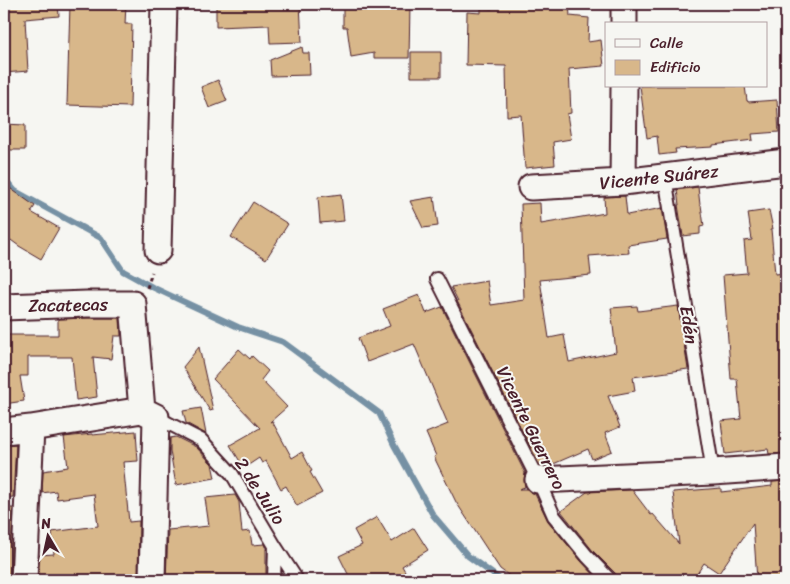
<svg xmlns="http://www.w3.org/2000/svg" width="790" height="584" font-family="Sriracha,sans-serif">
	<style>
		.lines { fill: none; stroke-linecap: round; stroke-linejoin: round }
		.stream { stroke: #7691a4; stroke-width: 6 }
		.building { fill: #d8b78a; stroke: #4a1f2b }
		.service-casing { stroke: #4a1f2b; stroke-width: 16 }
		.minor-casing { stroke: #4a1f2b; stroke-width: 29 }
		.path { stroke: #4a1f2b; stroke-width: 3; stroke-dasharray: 4 4; stroke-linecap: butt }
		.service { stroke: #f6f6f2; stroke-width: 12 }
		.minor { stroke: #f6f6f2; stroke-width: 25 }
		.labels { text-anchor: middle; stroke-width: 4; stroke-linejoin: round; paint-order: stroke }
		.street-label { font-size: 18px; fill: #4a1f2b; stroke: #f6f6f2 }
	</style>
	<rect width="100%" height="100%" fill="#f6f6f2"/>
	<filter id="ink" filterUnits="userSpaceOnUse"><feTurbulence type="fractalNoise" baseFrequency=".02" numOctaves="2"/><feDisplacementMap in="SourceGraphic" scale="10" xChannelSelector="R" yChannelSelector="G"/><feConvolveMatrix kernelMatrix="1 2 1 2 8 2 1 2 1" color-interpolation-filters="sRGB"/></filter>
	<g filter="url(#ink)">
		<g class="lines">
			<path class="stream" d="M4,178L15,191L101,238L123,271L152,287L238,327L283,342L379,413L394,445L433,515L468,556L501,580"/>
		</g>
		<path class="building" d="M4,4H58L59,16L25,19L28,71L4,73Z
			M70,4H126L125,24H132L130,107L67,105Z
			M216,4H300L302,42L270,43L269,25L216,27Z
			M343,4H410L409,58H374V53L351,57L347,27H343Z
			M510,4H569L570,16L589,18L588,42L601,40L604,66L569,69L571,113L567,114L571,139L553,142L555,165L525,168L521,115L507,116L506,66L466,65L467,12L481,13V8L492,9V6H510Z
			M302,47L303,53H309L310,75L271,76L270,60Z
			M411,52H441V77H411Z
			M218,80L227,101L209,108L201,87Z
			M640,86H745L747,101H748V102L777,100L779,132L752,134L753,140L713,145V147L675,149L676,153L659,155L657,136L647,138Z
			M4,124L25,125V150H4Z
			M4,184L35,206L31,212L59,228L41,259L19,246L4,235Z
			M698,187L700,205H701L704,226L700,227V234L683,236L678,205H679L677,190Z
			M341,194L344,221L320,223L318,197Z
			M625,196L627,215L662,208L667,239L628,245L629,253L589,256L591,275L540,280L549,338L564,335L569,362L616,352L611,308L637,306L638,311L678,306L688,369L633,377L635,391L608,396L620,427L605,433L612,451L592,459L588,449L551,465L540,466L457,301H458L451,287L487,281L491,305L524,300L521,204L540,203L541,224L605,213L604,197Z
			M434,197L438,226L423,228L410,201Z
			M253,202L288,224L266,259L231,237Z
			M769,210L773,229H771L775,274L786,273V453L769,454L768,449L725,454L721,421L741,419L737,379H731L723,275L747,273L744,241L752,240L748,213Z
			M419,295L426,313L442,307L525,473L524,480L525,487L519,489H527L531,492L535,494L548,521L581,561L599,580H515L500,569L456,502L434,457L436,456L426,433L448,424L414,344L367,362L358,338L390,326L383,309Z
			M87,318H120L121,336H114L111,359L93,357L97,397L76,400L72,357H28V376H20L24,401L4,404V335H58V319Z
			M199,347L213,410L210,411L183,367Z
			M239,349L250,359L252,356L268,371L261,380L287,407L270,422L272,421L292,458L302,452L312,471L310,472L322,493L297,506L286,486L281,489L266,461L262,463L259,458L244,468L230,445L260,428L213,379Z
			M201,408L206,434L186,423L183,411Z
			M136,431L138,461L123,462L129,522L139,521L138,580H38L40,555L54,554L52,532L98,526L94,494L57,499L56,491L42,493L43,471L68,467L64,437L92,434V435Z
			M176,437L196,447L212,464L215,478L176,485L170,451V438Z
			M16,444L13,497L4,498V445Z
			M786,481V580H757L753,523L719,573L704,563L693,580H618L616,574L593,551L561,511L587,492L632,490L651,515L653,514L679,544L673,492L721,488V492L772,486V482Z
			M235,495L239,502L242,532L250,531L252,545L265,544L266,546V580H222V578L190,580H166L168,530L209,526L205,498Z
			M4,508H13L10,580H4Z
			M377,517L392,542L414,528L428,550L402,566L410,580H351L339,556L362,545L354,530Z"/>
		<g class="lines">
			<g class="service-casing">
				<path id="service" d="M665,177L713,472
					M437,279L538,480L554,516L587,556L610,580
					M156,417L201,440L232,474L275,546L297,580
					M274,580L275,546"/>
			</g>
			<g class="minor-casing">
				<path id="minor" d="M624,24V4
					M623,182L624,86
					M531,187L623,182L786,162
					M158,250L164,4
					M4,307L87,304H133L142,410
					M4,431L31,428L142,410L156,417L152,580
					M538,480L713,472L786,467
					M24,580L31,428"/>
			</g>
			<path class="path" d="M147,288L152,272"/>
			<use href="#service" class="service"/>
			<use href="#minor" class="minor"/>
		</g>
	</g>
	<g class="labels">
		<g class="street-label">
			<text transform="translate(659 177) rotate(-6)" y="6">Vicente Suárez</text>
			<text transform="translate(68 305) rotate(-1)" y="6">Zacatecas</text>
			<text transform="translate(689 325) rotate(81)" y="6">Edén</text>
			<text transform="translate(531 428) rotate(64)" y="6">Vicente Guerrero</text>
			<text transform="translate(260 491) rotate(57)" y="6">2 de Julio</text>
		</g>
	</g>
	<rect width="790" height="584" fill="none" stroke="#f6f6f2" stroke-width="20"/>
	<rect x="10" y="10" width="770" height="564" fill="none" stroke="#4a1f2b" stroke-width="2" filter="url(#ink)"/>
	<rect x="605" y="22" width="162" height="65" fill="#f6f6f2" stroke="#b1a0a2"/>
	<rect x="615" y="39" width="25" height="8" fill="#f6f6f2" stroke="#b1a0a2"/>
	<text x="650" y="48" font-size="15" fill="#4a1f2b">Calle</text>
	<rect x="615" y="60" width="25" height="15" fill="#d8b78a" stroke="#b1a0a2"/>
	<text x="650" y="72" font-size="15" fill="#4a1f2b">Edificio</text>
	<g transform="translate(48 536) rotate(351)" stroke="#f6f6f2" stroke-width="4" paint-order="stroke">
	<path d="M0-4L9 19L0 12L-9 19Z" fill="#4a1f2b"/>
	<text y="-8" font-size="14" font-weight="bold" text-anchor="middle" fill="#4a1f2b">N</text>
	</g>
</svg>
